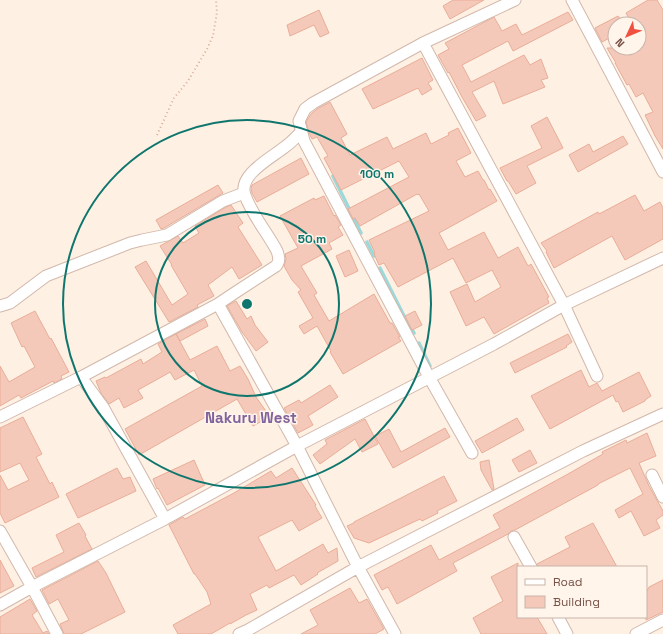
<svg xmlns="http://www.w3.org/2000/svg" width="663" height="634" font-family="'Space Grotesk',sans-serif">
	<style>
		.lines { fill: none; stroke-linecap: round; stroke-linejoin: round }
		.stream { stroke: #9bd9db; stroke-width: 3.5 }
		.building { fill: #f5c9b9; stroke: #e9ad98 }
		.minor-casing { stroke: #d2b8ab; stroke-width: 13 }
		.path { stroke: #daac9c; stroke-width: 2; stroke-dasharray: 1 3; stroke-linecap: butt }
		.minor { stroke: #fff; stroke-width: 11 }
		.ring { fill: none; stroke: #0f766e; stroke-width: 2 }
		.labels { text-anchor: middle; stroke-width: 3; stroke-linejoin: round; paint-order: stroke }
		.quarter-label { font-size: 15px; font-weight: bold; fill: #81629c; stroke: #fff5eb }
		.centre { fill: #0f766e; stroke: #fff5eb; stroke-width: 2 }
		.ring-label { font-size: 12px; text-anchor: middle; font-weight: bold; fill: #0f766e; stroke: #fff5eb; stroke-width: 3; stroke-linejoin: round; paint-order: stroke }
	</style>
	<rect width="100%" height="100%" fill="#fef0e3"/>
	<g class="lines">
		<path class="stream" d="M333,176L361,233
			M367,242L374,256
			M380,268L406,320L414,333
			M419,343L430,366"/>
	</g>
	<path class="building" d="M453,0H484L450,19L443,6Z
		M648,0H657L663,10V149L655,136L645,115L653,112L643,93L636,97L629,84L627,85L615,63H616L607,48H639V24H632L626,13Z
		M319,10L329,33L320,37L314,25L290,36L287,25Z
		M568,12L573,20L513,51L508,41L462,65L471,82L524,55L530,65L541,59L548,78L541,80L545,87L503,104L494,81L472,92L486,116L476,121L462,97L449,72L448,73L438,55L449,49L445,43L494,17L502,31L516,24L522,35Z
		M618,16L623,23L615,24V28L612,30L615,35L602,42L595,28Z
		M422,58L433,80L428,83L432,89L422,95L418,88L373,109L362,89Z
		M330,102L347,134L341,138L350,155L387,137L393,149L426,133L431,144L449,135L448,133L458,128L471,153L456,161L465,177L478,171L483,180H484L489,190L490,189L497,201L439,233L448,250L484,232L498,258L518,247L528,266L531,264L549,297L547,298L549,303L494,334L484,317L466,326L450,292L467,284L475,302L501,287L492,270L466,283L453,258L398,287L384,263L379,265L374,254L375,253L369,240L429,211L419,194L418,195L417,194L360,226L355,218L353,219L348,209L409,177L399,161L341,190L324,158L328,156L317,137L312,139L309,133L306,122L311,114L317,109Z
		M547,117L563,148L527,166L536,183L516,194L508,181H507L500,168L542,148L531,126Z
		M623,136L628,144L578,172L569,155L589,144L593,152Z
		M301,158L309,174L257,202L252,193L251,188L252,185Z
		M218,185L223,193L164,228L161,229L156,220Z
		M635,195L644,211L660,202L663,208V239L625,260L612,236L554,268L546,252L547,251L541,243L598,212L599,214Z
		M324,196L334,216L335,215L341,225L338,227L343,235L329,243L332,249L301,266L317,293L314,295L329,321L374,294L390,323H392L400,337H398L401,341L343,374L330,352L331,351L317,326L304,334L299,326L313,318L298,292L301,290L292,280L284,266L286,259L285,254L298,248L280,216L314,198L315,200Z
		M231,205L243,223L238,227L262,265L239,279L232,267L208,285L214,296L197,305L198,307L169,322L135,267L146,261L172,305L188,294L178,277L171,265H172L160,246L178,236L183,243L199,233L195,226L226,207Z
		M349,250L358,271L345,277L336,256Z
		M236,301L247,319L251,316L255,325L268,342L256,351L242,332L227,306Z
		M35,311L50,339L51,338L69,372L61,376L62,379L54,383L53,381L21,398L19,395L0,406V366L9,382L35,367L24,346L22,347L11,323Z
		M415,311L422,325L412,330L405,316Z
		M205,319L208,326L180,341L176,334Z
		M176,334L190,360L217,346L230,371L240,366L248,379L256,397L268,414L261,419L262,421L253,426L237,399L139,455L125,429L202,386L194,370L175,380L170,372L165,375L138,390L143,398L124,408L119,398L109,404L101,393L96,381L105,377L106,378L141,359L143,364L162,352L158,344Z
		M568,334L572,342L566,346L567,347L515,373L510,363Z
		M581,370L589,387L597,383L602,391L639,372L651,396L645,400V401L623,412L618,401L616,402L613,395L550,429L531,396Z
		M330,385L338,397L308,416L313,425L298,433L284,408L299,400L301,403Z
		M23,417L42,454L36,457L50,484L52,482L59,497L5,523L0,513V475L8,490L29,480L20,463L0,472V428Z
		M517,418L524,430L482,453L475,441Z
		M365,419L378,444L362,452L355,439L320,464L313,455L327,444L325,440Z
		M445,428L450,437L393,468L375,436L389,429L401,452Z
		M647,433L656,456L639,463L649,486L663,511V515L656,520L660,528L644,536L631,511L619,518L615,510L643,494L630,468L598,484V485L515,530L511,531L508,534L453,563L457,571L397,604L388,587L382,590L374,575L431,545L439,560L500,528L493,515L568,474L603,454L602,452L626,440L627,443Z
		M530,450L537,463L519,472L512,460Z
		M194,460L205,485L167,505L158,488L157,489L153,479Z
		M489,460L494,489L492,490L481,470L480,462Z
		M117,468L123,479L130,477L136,491L78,518L66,494Z
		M292,468L316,505L315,506L322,518L299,531L292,520L258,537L276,571L323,544L328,553L337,548L338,561L317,573L318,574L301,585L294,575L269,588L267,585L250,594L257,610L246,615L230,624V623L211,634H178L173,625L211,604L207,592L195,574H194L169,525L183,517L185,519L234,493L271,471L276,478Z
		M444,476L457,501L437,511L438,513L422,521L420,519L369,543L354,538L347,526L354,523V522Z
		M79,523L86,535L85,536L92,549L36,577L32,568L64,552L56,535Z
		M593,523L617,567H538L537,564L570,547L565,537Z
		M0,560L14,586L0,593Z
		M98,561L106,573L125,612L81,634H64L60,624L69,620L58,599L49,604L42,590Z
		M518,563V617H537L547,634H481L473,618L503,601L491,577Z
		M663,580V612L646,620V593L649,587Z
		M350,588L359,603L367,599L384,629L375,634H301L318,625L310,610Z
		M30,599L37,611L32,615L43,633L47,631L49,634H0V617Z"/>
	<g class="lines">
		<g class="minor-casing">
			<path id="minor" d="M572,0L663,172
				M423,43L515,0
				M0,306L10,303L46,276L130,243L142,240L167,235L223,201L244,193
				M81,377L218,304
				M0,417L81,377L103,407L165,519
				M472,453L429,377L304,141L299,121L305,109L313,103L423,43L564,305L597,376
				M652,475L663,497
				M0,531L32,587L57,634
				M514,537L531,567
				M0,605L32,587L165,519L297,446L218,304L236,292L276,266C280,261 279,257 277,251C267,232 252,215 245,195C237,175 273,157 286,146C292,142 297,136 302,131
				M558,617L567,634
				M239,634L248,630L358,567L583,451L663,414
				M395,634L358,567L297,446L494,344L564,305L663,258
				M636,634L663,620"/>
		</g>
		<path class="path" d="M157,135L174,98L188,81L207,49L213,36L217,12L216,0"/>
		<use href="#minor" class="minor"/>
	</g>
	<g class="ring">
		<circle cx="247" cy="304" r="92"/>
		<circle cx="247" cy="304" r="184"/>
	</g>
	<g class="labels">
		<g class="quarter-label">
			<text x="251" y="423">Nakuru West</text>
		</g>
	</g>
	<circle cx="247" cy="304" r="6" class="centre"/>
	<g class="ring-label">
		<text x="377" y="178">100 m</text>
		<text x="312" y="243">50 m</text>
	</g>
	<rect x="517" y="566" width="130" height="52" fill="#fff5eb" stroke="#c9b4a9"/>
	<rect x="525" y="579" width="20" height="6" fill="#ffffff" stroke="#c9b4a9"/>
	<text x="553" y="586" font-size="12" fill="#785247">Road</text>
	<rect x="525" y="596" width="20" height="12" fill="#f5c9b9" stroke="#c9b4a9"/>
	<text x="553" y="606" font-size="12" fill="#785247">Building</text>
	<g transform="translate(627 36) rotate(226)"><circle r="19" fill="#fff5eb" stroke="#c9b4a9"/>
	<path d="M0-3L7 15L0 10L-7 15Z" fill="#f05140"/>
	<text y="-6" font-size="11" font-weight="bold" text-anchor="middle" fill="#785247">N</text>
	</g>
</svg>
